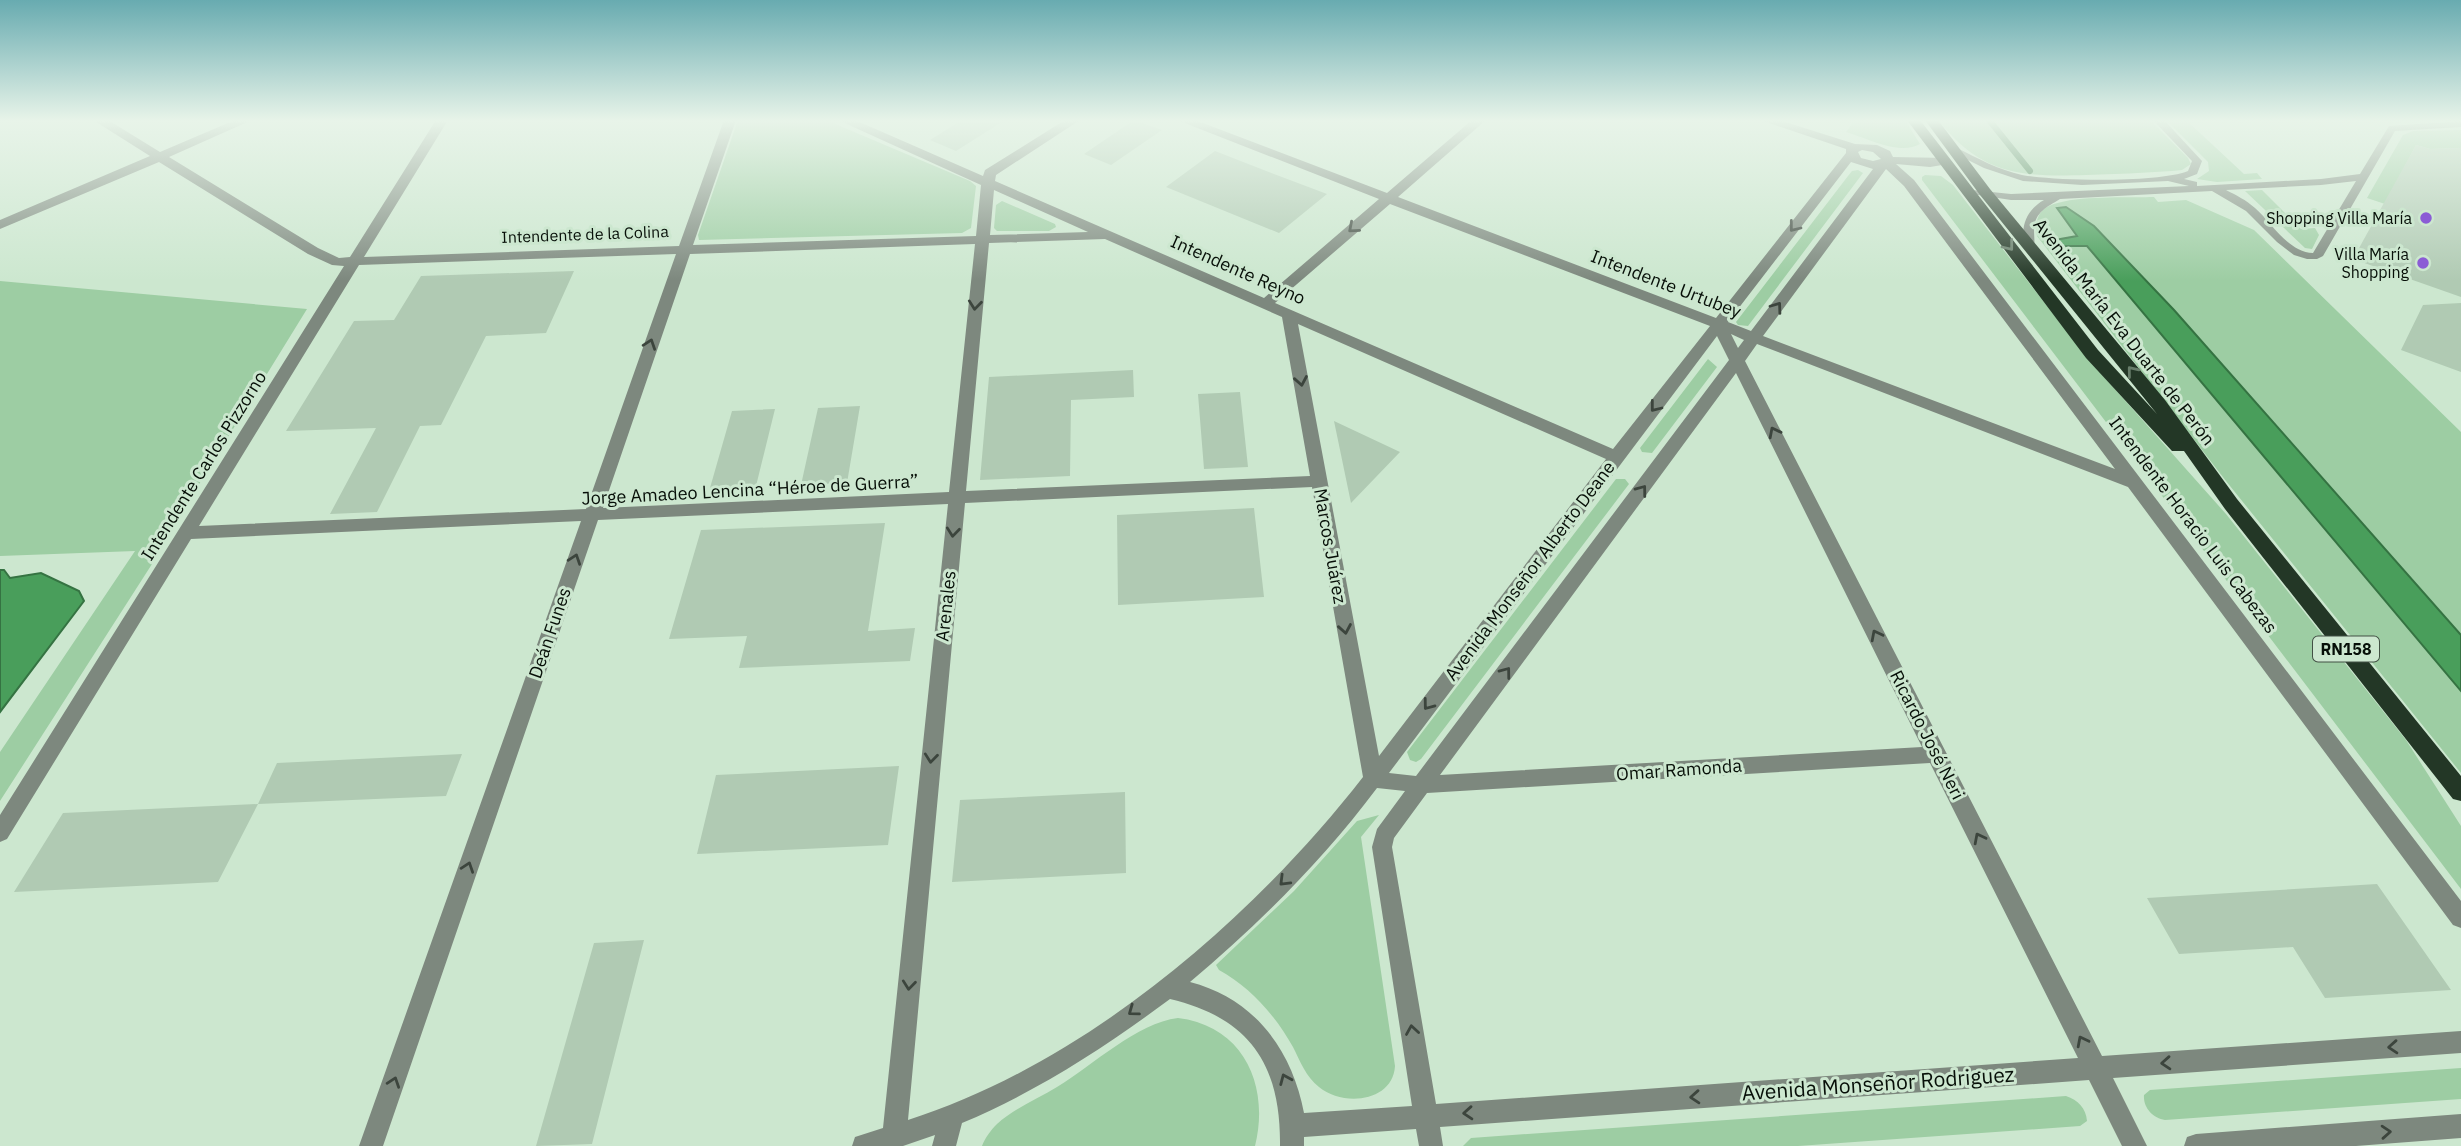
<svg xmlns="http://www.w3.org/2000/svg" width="2461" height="1146" font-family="'IBM Plex Sans',sans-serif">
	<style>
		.green { fill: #9dcda3 }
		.water { fill: #499e5b; stroke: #357342; stroke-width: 2 }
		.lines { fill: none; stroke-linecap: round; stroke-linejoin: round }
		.stream { stroke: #357342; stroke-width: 6 }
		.building { fill: #b0cab3 }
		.service { fill: #7d887e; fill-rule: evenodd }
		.minor { fill: #7d887e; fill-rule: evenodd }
		.trunk { fill: #233726; fill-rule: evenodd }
		.oneway { stroke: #3c453d }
		.oneway2 { stroke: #677d6a }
		.poi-dot { fill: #8b5cd5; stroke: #cce7cf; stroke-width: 2.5 }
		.labels { text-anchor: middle; stroke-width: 6; stroke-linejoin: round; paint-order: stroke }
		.far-poi-label { font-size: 16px; fill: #070f08; stroke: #cce7cf; text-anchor: end }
		.far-street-label { font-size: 16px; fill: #070f08; stroke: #cce7cf }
		.shield { fill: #cce7cf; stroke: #425044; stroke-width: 2 }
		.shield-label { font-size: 16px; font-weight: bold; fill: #070f08 }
		.street-label { font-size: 18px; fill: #070f08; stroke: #cce7cf }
		.near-street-label { font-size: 21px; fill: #070f08; stroke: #cce7cf }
	</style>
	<rect width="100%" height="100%" fill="#cce7cf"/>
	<path class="green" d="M738,120H826L970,181L976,186L971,228L962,233L699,240L698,235Z
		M1855,120H1905L1920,144C1900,156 1867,138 1846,132Z
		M1938,120H2150L2188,158L2191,164L2182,170L2172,171C2143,173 2115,174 2086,175C2020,177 1982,175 1938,120Z
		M2166,120H2186L2244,174L2257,173L2262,179L2217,182L2197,179L2209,171L2208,162Z
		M2461,130V148L2430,149L2416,145L2385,204L2367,198L2403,135L2413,131Z
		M1858,170L1863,173L1748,326L1738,325L1736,322L1848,176L1852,171Z
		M1925,175L1941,176L1953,185L2089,360L2226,514L2406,740L2461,826V889L1922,180V177Z
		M2262,190L2301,229L2315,228L2319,235L2312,249L2305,248L2245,191Z
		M2154,197L2158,202L2186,200L2254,230L2461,432V773L2226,481L2037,236C2036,227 2035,218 2043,210C2060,194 2129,198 2154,197Z
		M1002,201L1055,224L1056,227L1049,231H997L994,228L996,205Z
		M0,281L307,309L159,549L161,550L0,801V752L135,551L0,556Z
		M1708,359L1717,367L1652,453L1642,452L1640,448Z
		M1616,479H1625L1629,484L1421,759L1416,762L1410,760L1407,752Z
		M1379,815L1361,837L1395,1066C1393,1102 1343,1107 1319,1087C1306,1077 1300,1061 1293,1047C1275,1015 1251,988 1219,970L1216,965L1294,891L1357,821Z
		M1178,1018C1244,1026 1270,1086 1255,1146H982C985,1138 991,1130 997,1124C1014,1108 1038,1099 1057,1087C1093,1065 1137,1023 1178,1018Z
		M2461,1068V1099L2165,1120C2153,1118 2143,1108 2144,1095L2150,1090Z
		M2066,1096C2078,1100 2086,1108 2087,1121L2080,1126L1798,1146H1463L1471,1138Z"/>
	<path class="water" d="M2066,207L2094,226L2174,310L2461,635V691L2087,246H2060L2055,240L2077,236L2057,208Z
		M0,570H4L10,578L41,573L79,591L84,601L0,712Z"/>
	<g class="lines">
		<path class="stream" d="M1989,120L2030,171"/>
	</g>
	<path class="building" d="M962,120H1005L956,151L930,140Z
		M1134,120L1162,130L1111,165L1084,154Z
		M2416,145L2430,149L2461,148V297L2353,259Z
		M1215,151L1274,174L1327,194L1279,233L1166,187Z
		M574,271L546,333L486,336L441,425L420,426L377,512L330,514L376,428L286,431L354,321L394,320L421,276Z
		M2461,303V372L2401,350L2423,305Z
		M1133,370L1134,397L1071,400L1070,476L980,480L989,377Z
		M1240,392L1248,467L1204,469L1198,394Z
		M860,406L847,483L801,485L818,408Z
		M775,409L756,486L710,488L732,411Z
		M1334,421L1400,452L1351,503Z
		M1254,508L1264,597L1118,605L1117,515Z
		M885,523L868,631L915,628L910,661L739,668L747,636L669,639L701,530Z
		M462,754L446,796L258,804L277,763Z
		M899,766L888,845L697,854L716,775Z
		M1125,792L1126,873L952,882L960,800Z
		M258,804L218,882L14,892L63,813Z
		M2377,884L2451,990L2325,998L2293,947L2179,954L2147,898Z
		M644,940L592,1144L536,1146L594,943Z"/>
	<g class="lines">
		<path class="service" d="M2153,120H2164L2202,161L2197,174L2184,179L2197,182V186L2321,179L2360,174L2389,126L2461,121V127L2395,131L2323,256L2317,259H2307L2294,255L2277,242L2246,211L2212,191L2060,199C2047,207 2035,212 2034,229C2034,236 2035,242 2034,247H2026C2019,228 2026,210 2044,200H2011L1972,194V190L2011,194L2189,186L2168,181L2082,185L2023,181L1984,168L1948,150L1957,148C1977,158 1999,170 2022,175C2055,181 2158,183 2188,171L2192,161ZM2356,181L2313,253C2288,252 2272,223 2255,208C2246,200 2236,195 2226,190L2321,185Z"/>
		<path class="minor" d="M93,120H108L160,152L235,120H252L169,157L318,248L339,258L350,257L436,120H448L364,257L679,246L724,120H736L693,245L976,236L981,185L838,120H855L983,176L985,170L1065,120H1080L996,175L995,181L1264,298L1379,199L1177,120H1195L1387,193L1472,120H1486L1398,197L1716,318L1846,153V149L1760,120H1779L1855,144L1877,145L1890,151L1893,157L1948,158V164L1930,167L1896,164L1914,180L2461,901V928L2453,925L2128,487L1757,344L1745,361L2102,1056L2461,1031V1053L2113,1078L2147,1146H2122L2089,1080L1440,1127L1443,1146H1419L1416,1129L1304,1137V1146H1280C1281,1065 1250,1018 1170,999C1104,1048 1038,1091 962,1123L956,1146H932L935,1135L903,1146H852L855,1137L883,1128L948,504L598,520L383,1146H359L581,521L191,539L7,839L0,842V815L344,266L332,265L308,254L159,162L0,229V220L150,156ZM1862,150L1873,152L1881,159L1873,161L1861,158L1858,152ZM1851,162L1873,169L1751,331L1728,322ZM1886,169L1904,186L2115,469L1763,336ZM994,190L1088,232L990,235ZM1390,204L1710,326L1613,449L1275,303ZM1105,239L1282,317L1310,476L966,491L989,243ZM975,244L949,492L603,508L690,254ZM676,254L586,509L199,526L359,265ZM1298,324L1606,459L1379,756ZM1731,334L1744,340L1738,348ZM1717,336L1729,360L1416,776L1389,773ZM1736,373L1922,747L1440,775ZM1312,487L1363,777C1251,921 1084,1064 908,1120L965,503ZM1930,763L2078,1058L1436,1104L1392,847L1394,838L1427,793ZM1377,788L1405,791L1377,829L1372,847L1412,1106L1304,1113C1292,1050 1255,999 1190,982C1259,924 1323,860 1377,788Z
			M2461,1114V1138L2356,1146H2184L2187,1137L2196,1134Z"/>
		<path class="trunk" d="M1907,120H1920L2098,350L2157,414L1980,195L1925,120H1938L1990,189L2165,400L2237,499L2461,776V801L2453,799L2225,509L2184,451H2172L2086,358Z"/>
	</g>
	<defs><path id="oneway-chevron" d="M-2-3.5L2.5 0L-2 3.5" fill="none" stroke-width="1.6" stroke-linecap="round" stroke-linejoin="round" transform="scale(1.75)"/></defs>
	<g class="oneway">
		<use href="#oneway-chevron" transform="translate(1794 227) rotate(128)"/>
		<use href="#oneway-chevron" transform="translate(1353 228) rotate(139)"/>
		<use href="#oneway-chevron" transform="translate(975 305) rotate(96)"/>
		<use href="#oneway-chevron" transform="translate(1777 307) rotate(-54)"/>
		<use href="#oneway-chevron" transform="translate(650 344) rotate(-71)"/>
		<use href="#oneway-chevron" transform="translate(1301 381) rotate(80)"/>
		<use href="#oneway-chevron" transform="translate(1655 407) rotate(128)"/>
		<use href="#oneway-chevron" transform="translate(1774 432) rotate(-117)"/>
		<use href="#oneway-chevron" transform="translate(1642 490) rotate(-53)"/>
		<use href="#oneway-chevron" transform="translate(953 532) rotate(96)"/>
		<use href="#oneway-chevron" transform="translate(575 559) rotate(-71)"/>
		<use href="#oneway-chevron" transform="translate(1345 629) rotate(80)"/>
		<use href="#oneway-chevron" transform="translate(1876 635) rotate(-117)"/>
		<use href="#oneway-chevron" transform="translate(1506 672) rotate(-53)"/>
		<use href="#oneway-chevron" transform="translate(1428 705) rotate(127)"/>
		<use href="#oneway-chevron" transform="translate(931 758) rotate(96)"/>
		<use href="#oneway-chevron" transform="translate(1979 838) rotate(-117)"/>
		<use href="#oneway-chevron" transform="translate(468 867) rotate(-71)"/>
		<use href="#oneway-chevron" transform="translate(1284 881) rotate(135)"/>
		<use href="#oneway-chevron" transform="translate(909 985) rotate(96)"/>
		<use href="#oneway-chevron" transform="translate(1133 1011) rotate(144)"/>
		<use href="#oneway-chevron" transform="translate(1412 1030) rotate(-99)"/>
		<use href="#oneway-chevron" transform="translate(2082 1041) rotate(-117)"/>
		<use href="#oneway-chevron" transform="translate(2393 1047) rotate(176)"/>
		<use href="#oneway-chevron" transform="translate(2166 1063) rotate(176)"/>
		<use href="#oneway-chevron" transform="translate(1285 1079) rotate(-113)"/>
		<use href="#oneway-chevron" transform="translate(394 1082) rotate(-71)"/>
		<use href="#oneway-chevron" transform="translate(1695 1097) rotate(176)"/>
		<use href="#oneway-chevron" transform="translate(1468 1113) rotate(176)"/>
		<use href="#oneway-chevron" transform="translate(2386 1132) rotate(-4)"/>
	</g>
	<g class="oneway2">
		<use href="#oneway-chevron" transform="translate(2009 246) rotate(52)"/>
		<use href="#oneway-chevron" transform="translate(2132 371) rotate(-129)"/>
	</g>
	<linearGradient id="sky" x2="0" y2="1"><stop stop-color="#68abb0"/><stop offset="0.43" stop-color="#e8f4e9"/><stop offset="1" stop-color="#e8f4e9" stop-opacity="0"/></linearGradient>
	<rect width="2461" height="281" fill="url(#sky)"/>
	<g class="poi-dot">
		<circle cx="2426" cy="218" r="7"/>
		<circle cx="2423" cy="263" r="7"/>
	</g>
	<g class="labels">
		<g class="far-poi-label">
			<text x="2412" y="224">Shopping Villa María</text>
			<text x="2409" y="260">Villa María<tspan x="2409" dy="18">Shopping</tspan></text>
		</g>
		<g class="far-street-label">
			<text transform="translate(585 234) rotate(-2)" y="6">Intendente de la Colina</text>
		</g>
		<rect class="shield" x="2313" y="636.5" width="66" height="25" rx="5"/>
		<g class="shield-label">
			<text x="2346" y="655">RN158</text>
		</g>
		<g class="street-label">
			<text transform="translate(1238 270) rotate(24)" y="6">Intendente Reyno</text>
			<text transform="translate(1666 284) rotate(21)" y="6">Intendente Urtubey</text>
			<text transform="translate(2124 332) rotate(52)" y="6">Avenida María Eva Duarte de Perón</text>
			<text transform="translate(204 466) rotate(-58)" y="6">Intendente Carlos Pizzorno</text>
			<text transform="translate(750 490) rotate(-3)" y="6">Jorge Amadeo Lencina “Héroe de Guerra”</text>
			<text transform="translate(2193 525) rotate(53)" y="6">Intendente Horacio Luis Cabezas</text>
			<text transform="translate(1330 546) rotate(80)" y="6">Marcos Juárez</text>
			<text transform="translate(1530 571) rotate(-53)" y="6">Avenida Monseñor Alberto Deane</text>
			<text transform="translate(946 606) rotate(-84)" y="6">Arenales</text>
			<text transform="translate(550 633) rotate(-71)" y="6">Deán Funes</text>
			<text transform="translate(1927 735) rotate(63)" y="6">Ricardo José Neri</text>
			<text transform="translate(1679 770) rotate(-4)" y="6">Omar Ramonda</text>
		</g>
		<g class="near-street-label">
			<text transform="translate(1878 1084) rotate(-4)" y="7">Avenida Monseñor Rodriguez</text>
		</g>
	</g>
</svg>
